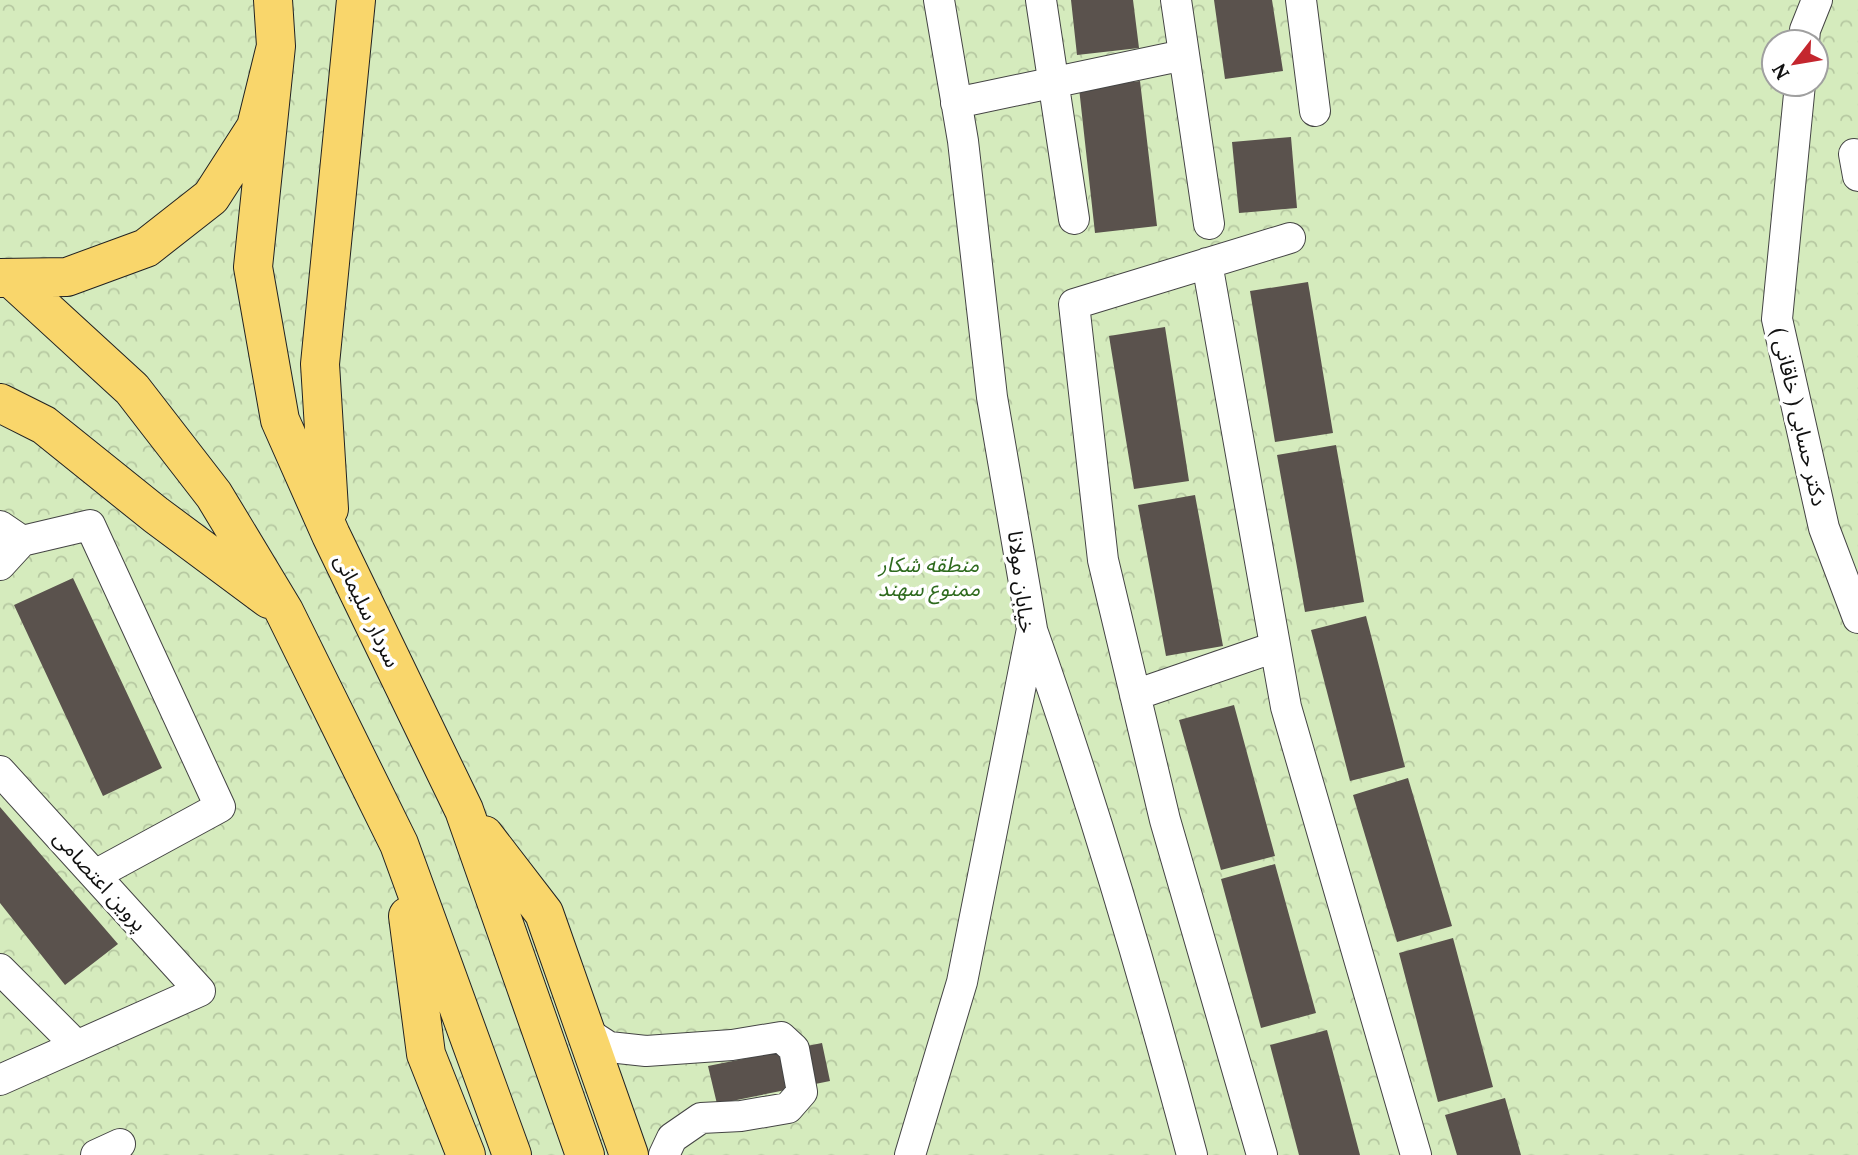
<svg xmlns="http://www.w3.org/2000/svg" width="1858" height="1155" font-family="Lora,'Noto Sans Arabic',serif">
	<style>
		.park { fill: url(#park-crowns); fill-rule: evenodd }
		.building { fill: #5a524d }
		.lines { fill: none; stroke-linecap: round; stroke-linejoin: round }
		.minor-casing { stroke: #444; stroke-width: 32 }
		.major-casing { stroke: #222; stroke-width: 40 }
		.minor { stroke: #fff; stroke-width: 30 }
		.major { stroke: #f9d66b; stroke-width: 38 }
		.labels { text-anchor: middle; stroke-width: 7; stroke-linejoin: round; paint-order: stroke }
		.street-label { font-size: 21px; fill: #111; stroke: #fff }
		.park-label { font-size: 21px; font-style: italic; fill: #2f6b1f; stroke: #fff }
	</style>
	<defs>
		<pattern id="park-crowns" width="20" height="18" patternUnits="userSpaceOnUse" patternTransform="scale(1.75)"><rect width="20" height="18" fill="#d5ebbd"/><path d="M2 6a3 3 0 1 1 6 0M12 15a3 3 0 1 1 6 0" fill="none" stroke="#b6c8a1"/></pattern>
	</defs>
	<rect width="100%" height="100%" fill="#fffdf5"/>
	<path class="park" d="M0,0H1858V1155H0ZM1774,42H1816V84H1774Z"/>
	<path class="building" d="M1071,0H1133L1139,48L1077,55Z
		M1214,0H1272L1283,71L1225,79Z
		M1140,81L1157,226L1095,233L1079,88Z
		M1291,137L1297,208L1239,213L1232,142Z
		M1308,282L1333,433L1275,442L1250,291Z
		M1165,327L1189,481L1134,489L1109,336Z
		M1336,445L1364,602L1305,612L1277,455Z
		M1195,495L1223,646L1166,656L1138,505Z
		M73,578L162,768L103,796L14,605Z
		M1366,616L1405,767L1350,781L1311,630Z
		M1234,705L1275,856L1221,870L1179,720Z
		M1408,778L1452,926L1397,942L1353,795Z
		M0,807L118,944L65,985L0,903Z
		M1275,864L1316,1013L1261,1028L1221,879Z
		M1453,938L1493,1087L1438,1102L1399,953Z
		M1327,1030L1360,1155H1299L1270,1045Z
		M822,1043L830,1081L717,1104L708,1066Z
		M1505,1098L1521,1155H1457L1445,1115Z"/>
	<g class="lines">
		<g class="minor-casing">
			<path id="minor" d="M1041,0L1074,219
				M1176,0L1209,224
				M1301,0L1315,111
				M1804,42L1805,30L1817,0
				M1800,84L1777,319L1824,528L1858,618
				M956,103L1184,55
				M1854,154L1858,176
				M1207,263L1286,707L1416,1155
				M0,526L22,541L90,525L220,807L95,875
				M0,565L22,541
				M1032,630C1093,802 1145,978 1192,1155
				M1135,695L1275,647
				M0,771L200,991L0,1080
				M0,969L77,1046
				M586,1032L609,1047L646,1051L732,1045L781,1037L794,1049L802,1092L788,1108L741,1116L701,1118L672,1138L664,1155
				M96,1155L120,1144
				M910,1155L962,982L1032,629L992,397L963,141L939,0
				M1262,1155L1165,820L1103,560L1074,304L1290,238"/>
		</g>
		<g class="major-casing">
			<path id="major" d="M276,46L253,267L280,420L331,535L464,810L585,1155
				M0,278L67,277L146,248L211,197L256,127L276,46L273,0
				M11,278L132,389L214,495L284,611L399,844L512,1155
				M0,403L44,425L156,515L269,599
				M329,509L320,364L356,0
				M484,835L544,913L629,1155
				M408,916L426,1054L466,1155"/>
		</g>
		<use href="#minor" class="minor"/>
		<use href="#major" class="major"/>
	</g>
	<g class="labels">
		<g class="street-label">
			<text transform="translate(1799 417) rotate(77)" y="7">دکتر حسابی ( خاقانی )</text>
			<text transform="translate(1021 582) rotate(83)" y="7">خیابان مولانا</text>
			<text transform="translate(367 611) rotate(64)" y="7">سردار سلیمانی</text>
			<text transform="translate(100 881) rotate(48)" y="7">پروین اعتصامی</text>
		</g>
		<g class="park-label">
			<text x="929" y="572">منطقه شکار<tspan x="929" dy="24">ممنوع سهند</tspan></text>
		</g>
	</g>
	<g transform="translate(1795 63) rotate(239)"><circle r="33" fill="#ffffff" stroke="#a0a0a0" stroke-width="2"/>
	<path d="M0-5L12 26L0 18L-12 26Z" fill="#c4262e"/>
	<text y="-10" font-size="19" font-weight="bold" text-anchor="middle" fill="#111111">N</text>
	</g>
</svg>
